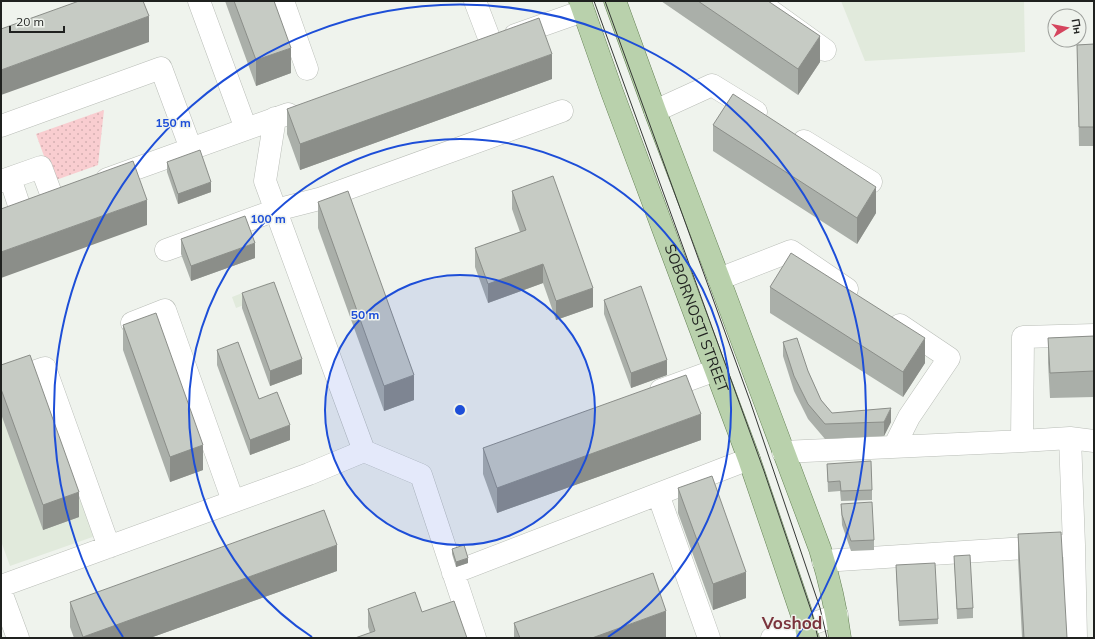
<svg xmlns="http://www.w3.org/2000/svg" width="1095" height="639" font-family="Mulish,sans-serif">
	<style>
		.built { fill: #e1eadc }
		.grass { fill: url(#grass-dots) }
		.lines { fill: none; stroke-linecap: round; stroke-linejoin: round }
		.minor-casing { stroke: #b9bdb7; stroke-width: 23 }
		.major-casing { stroke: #658056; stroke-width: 23 }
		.minor { stroke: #fff; stroke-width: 22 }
		.major { stroke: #b9d1ac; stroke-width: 22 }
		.tram { stroke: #353835; stroke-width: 1 }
		.wall { fill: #aaafa9 }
		.shaded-wall { fill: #8b8e89 }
		.building { fill: #c6cbc4; stroke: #8b8e89 }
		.ring { fill: none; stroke: #1d4ed8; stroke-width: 2 }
		.labels { text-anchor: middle; stroke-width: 3; stroke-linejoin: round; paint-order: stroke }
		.street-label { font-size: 15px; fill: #1f211f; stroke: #eff3ed }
		.quarter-label { font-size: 17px; font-weight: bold; fill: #7b343d; stroke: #eff3ed }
		.centre { fill: #1d4ed8; stroke: #eff3ed; stroke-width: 2 }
		.ring-label { font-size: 12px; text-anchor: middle; font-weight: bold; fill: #1d4ed8; stroke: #eff3ed; stroke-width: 3; stroke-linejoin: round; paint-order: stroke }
	</style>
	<defs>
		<pattern id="grass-dots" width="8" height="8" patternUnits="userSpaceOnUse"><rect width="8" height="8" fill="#f9cdd0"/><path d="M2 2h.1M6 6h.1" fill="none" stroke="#d5b0b2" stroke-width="1.8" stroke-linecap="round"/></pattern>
	</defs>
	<rect width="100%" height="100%" fill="#eff3ed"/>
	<path class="built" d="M841,1H1024L1025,52L865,61Z
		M268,283L272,294L236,308L232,297Z
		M44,372L101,534L10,566L1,541V387Z"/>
	<path class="grass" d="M104,110L98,165L53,181L36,134Z"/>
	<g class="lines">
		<g class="minor-casing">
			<path id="minor" d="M199,1L246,129
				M283,1L307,69
				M475,1L491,43
				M757,1L825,50
				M515,35L583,11
				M655,111L712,85L756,112
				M1,126L161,68L191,149
				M804,141L871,182
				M10,178L21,211
				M107,179L288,114
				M1,181L41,167L53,199
				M166,250L276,210L319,199L562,111
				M719,279L791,251L847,289
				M132,323L165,310L233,501
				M1,383L45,368L109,547
				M661,390L716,370
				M1070,438L1074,545
				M1022,441L1070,438L1094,441
				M894,447L909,417L949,358L900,325
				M364,451L421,475L475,638
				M783,452L1022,441L1023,337L1094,335
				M658,494L709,638
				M823,561L1074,545L1076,638
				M453,573L749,459
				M1,586L309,474L364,451L265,181L275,118
				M1,592L18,638
				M772,638L837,615"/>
		</g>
		<g class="major-casing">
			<g id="major">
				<path id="s1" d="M580,1L612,92L749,459L806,627L808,638"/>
				<path d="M615,1L655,111L719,279L820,549C829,578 836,608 840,638"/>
			</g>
		</g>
		<use href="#minor" class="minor"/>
		<use href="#major" class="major"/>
		<path class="tram" d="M594,1L764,471L812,613L818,638
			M605,1L750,401L820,608L827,638"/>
	</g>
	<path class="wall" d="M225,1H274L291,73L256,86Z
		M661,1H768L820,62L798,95Z
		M1094,44V146H1079L1077,45Z
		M552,79L300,170L287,134V109Z
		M713,125L876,213L857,244L713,151Z
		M167,162L211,192L178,204L167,172Z
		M512,191L593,307L556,320L543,283L488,303L475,267V248L520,232L512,209Z
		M318,202L414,400L384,411L318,228Z
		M181,239L255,258L191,281L181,254Z
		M770,287L925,363L903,397L770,313Z
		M242,293L302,374L270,386L242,308Z
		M604,300L667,375L631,388L604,314Z
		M123,325L203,470L170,482L123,350Z
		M1094,336V397L1050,398L1048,363V338Z
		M783,342L808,371L821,400L832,413L891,422L884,436L825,439L808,419L794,391L783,356Z
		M217,350L259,399L290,440L250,455L217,365Z
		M1,365L79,517L43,530L1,414Z
		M701,440L497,513L483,474V448Z
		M827,464L872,490V500L841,501L840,491L828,492Z
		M678,488L746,598L713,610L678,513Z
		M841,504L874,540V550L851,551L842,525Z
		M1018,534L1067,638H1022L1018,559Z
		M452,549L468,563L456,567L452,554Z
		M954,556L973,608V618L957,619Z
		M896,570L938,619V624L899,626Z
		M337,571L150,638H74L70,627V602Z
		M368,609L422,612L370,633L368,627Z
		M514,623L666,637L663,638H514Z"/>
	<path class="shaded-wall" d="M149,16V42L1,95V70Z
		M820,36V62L798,95V69Z
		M291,48V73L256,86V60Z
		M552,54V79L300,170V144Z
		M211,182V192L178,204V194Z
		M876,187V213L857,244V218Z
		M147,200V225L1,278V252Z
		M255,243V258L191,281V266Z
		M543,264V283L488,303V284Z
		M593,288V307L556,320V301Z
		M925,338V363L903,397V372Z
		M302,359V374L270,386V371Z
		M667,360V375L631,388V373Z
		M414,375V400L384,411V386Z
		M891,408V422L884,436V422Z
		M701,414V440L497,513V488Z
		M290,425V440L250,455V440Z
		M203,445V470L170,482V457Z
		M79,492V517L43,530V505Z
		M337,545V571L150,638H83V637Z
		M468,558V563L456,567V562Z
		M746,572V598L713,610V584Z
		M666,611V637L663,638H592Z"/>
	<path class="building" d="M79,1H143L149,16L1,70V29Z
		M234,1H274L291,48L256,60Z
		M698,1H768L820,36L798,69Z
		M539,18L552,54L300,144L287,109Z
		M1094,44V127H1079L1077,45Z
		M733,94L876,187L857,218L713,125Z
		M200,150L211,182L178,194L167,162Z
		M133,161L147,200L1,252V209Z
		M553,176L593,288L556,301L543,264L488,284L475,248L526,230L512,191Z
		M348,191L414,375L384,386L318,202Z
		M245,216L255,243L191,266L181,239Z
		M791,253L925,338L903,372L770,287Z
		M274,282L302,359L270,371L242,293Z
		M641,286L667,360L631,373L604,300Z
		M156,313L203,445L170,457L123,325Z
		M1094,336V371L1050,373L1048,338Z
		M797,338L808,371L821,400L832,413L891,408L884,422L825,424L808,404L794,376L783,342Z
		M238,342L259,399L277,392L290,425L250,440L217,350Z
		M30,355L79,492L43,505L1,389V365Z
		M686,375L701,414L497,488L483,448Z
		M871,461L872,490L841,491L840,481L828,482L827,464Z
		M712,476L746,572L713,584L678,488Z
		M872,502L874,540L851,541L842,515L841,504Z
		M324,510L337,545L83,637L70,602Z
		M1061,532L1067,638H1024L1018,534Z
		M464,545L468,558L456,562L452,549Z
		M970,555L973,608L957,609L954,556Z
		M935,563L938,619L899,621L896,565Z
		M653,573L666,611L592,638H520L514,623Z
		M415,592L422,612L454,601L467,638H355L375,631L368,609Z"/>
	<circle cx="460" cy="410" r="135" fill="#1d4ed8" fill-opacity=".12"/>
	<g class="ring">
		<circle cx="460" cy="410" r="135"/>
		<path d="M312 637A271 271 0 1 1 608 637"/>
		<path d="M123 637A406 406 0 1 1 797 637"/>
	</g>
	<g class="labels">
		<g class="street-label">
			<text dy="5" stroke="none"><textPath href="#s1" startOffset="338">SOBORNOSTI STREET</textPath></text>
		</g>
		<g class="quarter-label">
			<text x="792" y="629">Voshod</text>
		</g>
	</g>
	<circle cx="460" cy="410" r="6" class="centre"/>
	<g class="ring-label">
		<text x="173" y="127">150 m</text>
		<text x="268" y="223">100 m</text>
		<text x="365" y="319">50 m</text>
	</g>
	<rect width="1095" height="639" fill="none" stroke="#1f211f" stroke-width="4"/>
	<g transform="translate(1067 28) rotate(80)"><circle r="19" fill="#eff3ed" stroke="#9c9f9b"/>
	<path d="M0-3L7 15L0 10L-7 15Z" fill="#d5455e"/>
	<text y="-6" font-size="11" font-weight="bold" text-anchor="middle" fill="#1f211f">Пн</text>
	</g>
	<path d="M10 26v6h54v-6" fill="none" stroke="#1f211f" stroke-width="2"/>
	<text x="16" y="26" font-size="12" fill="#1f211f" stroke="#eff3ed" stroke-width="3" paint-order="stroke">20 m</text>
</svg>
